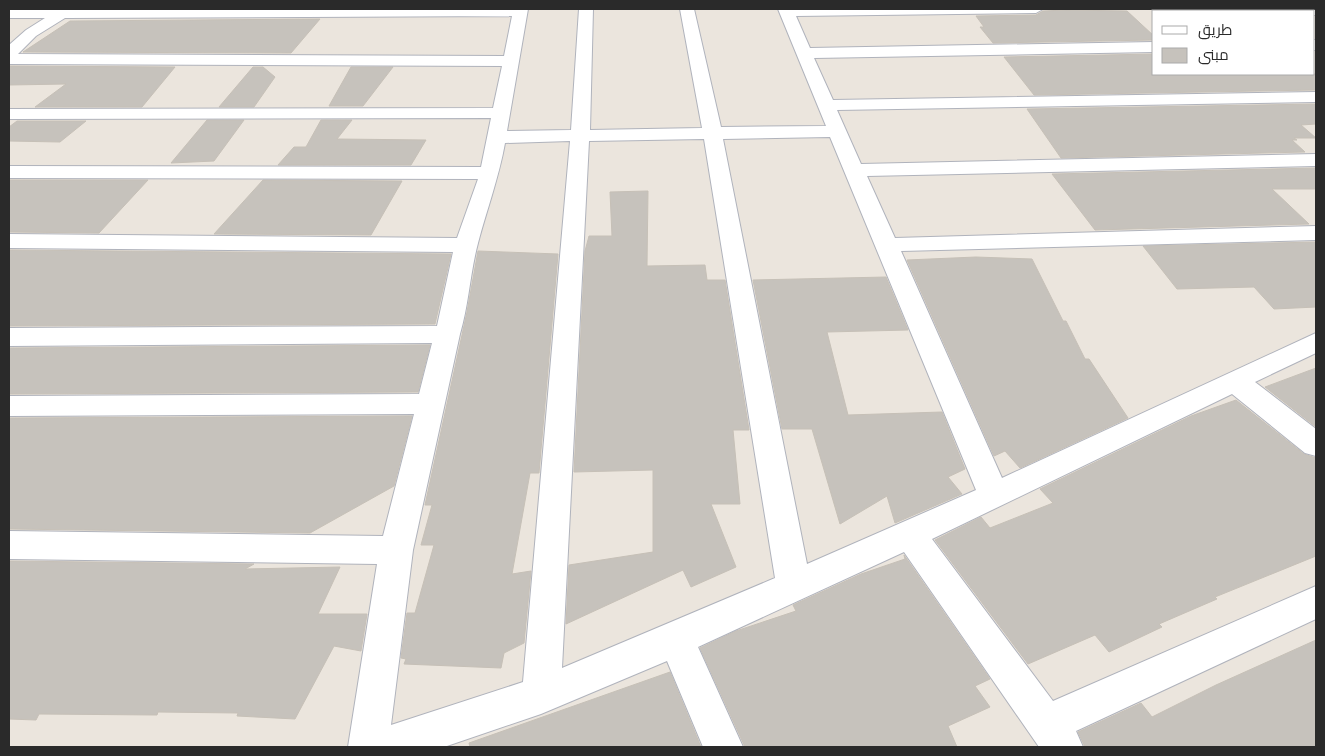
<svg xmlns="http://www.w3.org/2000/svg" width="1325" height="756" font-family="'Public Sans',Cairo,sans-serif">
	<style>
		.building { fill: #c6c2bc; stroke: #c6c0b7 }
		.lines { fill: none; stroke-linecap: round; stroke-linejoin: round }
		.minor-casing { stroke: #b0b3bc; stroke-width: 2 }
		.minor { fill: #fff; fill-rule: evenodd }
	</style>
	<rect width="100%" height="100%" fill="#ebe5dd"/>
	<path class="building" d="M1066,10L1127,11L1154,36V40L993,43L980,27H984L976,16L1036,15L1043,11Z
		M320,19L291,53L23,52L70,21Z
		M1154,54V74H1316V90L1034,95L1004,57Z
		M9,66L175,67L142,107H35L66,84L9,85Z
		M253,67H263L275,77L254,107H219Z
		M351,67H393L363,106H329Z
		M1316,104V124L1301,125L1316,138H1294L1297,140H1292L1305,152L1061,158L1027,109Z
		M207,120H244L214,161L171,163Z
		M321,120H352L337,139L426,140L411,165H278L294,147H306Z
		M17,121H86L60,142L9,141V127Z
		M1316,168V189H1272L1309,224L1095,230L1052,174Z
		M9,180H148L99,233L9,232Z
		M263,180L402,181L371,235L214,234Z
		M648,191L647,266L705,265L707,280H725L749,430H733L740,504H711L736,567L691,587L683,570L566,624L569,565L653,552V470L574,472L585,251L589,236H612L610,192Z
		M1316,242V307L1274,309L1254,287L1177,289L1143,246Z
		M9,250L451,254L435,324L9,326Z
		M478,251L558,254L539,473H530L512,574L531,571L524,643L504,653L501,668L404,664L406,659L401,658L407,613H415L434,545H421L432,505H425L467,312Z
		M976,257L1032,259L1063,321H1066L1085,359H1089L1128,418L1020,468L1005,451L994,456L907,260Z
		M886,277L908,330L827,332L848,415L942,412L965,469L948,477L962,494L895,523L887,496L840,524L812,429H782L753,280Z
		M430,345L418,392L9,394V348Z
		M1316,368V427L1265,387Z
		M1236,400L1304,454L1316,458V556L1215,597L1217,599L1159,624L1162,627L1109,652L1095,635L1028,664L935,540L981,517L990,528L1053,503L1040,489L1191,416Z
		M412,416L394,486L310,533L9,529V418Z
		M904,555L990,679L975,686L990,707L948,726L957,747H745L700,648L736,631L796,611L793,605L861,574L905,559Z
		M9,561L254,564L245,569L340,567L318,614H367L361,651L334,646L295,719L237,716L238,713L158,712L157,715L39,714L36,720L9,719Z
		M1316,640V747H1085L1078,732L1141,703L1152,717L1216,685Z
		M670,672L701,747H470L469,743Z"/>
	<g class="lines">
		<g class="minor-casing">
			<path id="minor" d="M528,9L507,131L571,130L579,9H593L590,130L702,128L680,9H694L721,127L826,126L778,9H1043L1036,13L796,16L810,48L1154,42V52L814,58L833,100L1316,92V102L837,110L861,164L1316,154V166L867,176L895,238L1316,226V240L901,251L1002,478L1316,333V353L1255,382L1316,429V456L1305,453L1232,394L932,539L1053,701L1316,586V619L1076,731L1083,747H1039L904,552L698,647L743,747H703L667,661L541,714L444,747H348L377,564L9,559V531L383,536L414,414L9,416V396L419,394L432,343L9,346V328L437,326L453,252L9,248V234L457,238L478,179L9,178V166L481,167L491,118L9,119V109L493,108L502,66L9,64V45L26,30L45,18H9V10ZM512,16L504,56L18,54L36,36L65,18ZM830,137L976,490L807,564L723,139ZM704,139L775,578L562,668L589,141ZM570,141L523,682L391,725L413,550L460,334C469,304 470,273 478,243C487,209 499,177 505,143Z
				M1301,9H1316V15H1314V11H1302Z
				M1314,40H1316V50H1314Z"/>
		</g>
		<use href="#minor" class="minor"/>
	</g>
	<rect width="1325" height="756" fill="none" stroke="#2a2a2a" stroke-width="20"/>
	<rect x="1152" y="10" width="162" height="65" fill="#ffffff" stroke="#aaaaaa"/>
	<rect x="1162" y="26" width="25" height="8" fill="#ffffff" stroke="#aaaaaa"/>
	<text x="1198" y="35" font-size="15" fill="#2a2a2a">طريق</text>
	<rect x="1162" y="48" width="25" height="15" fill="#c6c2bc" stroke="#aaaaaa"/>
	<text x="1198" y="60" font-size="15" fill="#2a2a2a">مبنى</text>
</svg>
